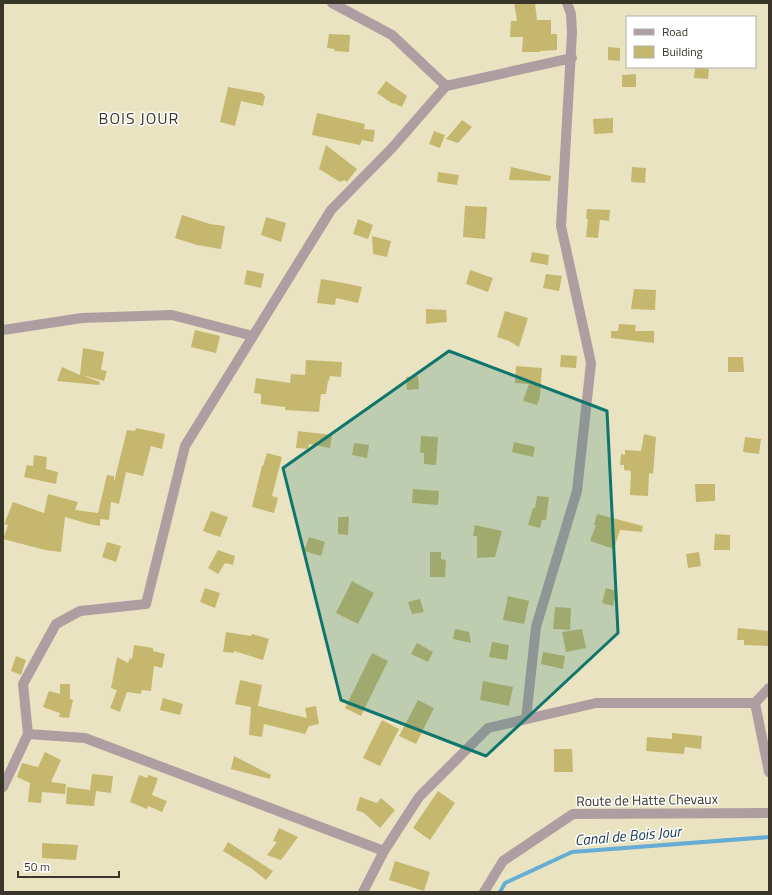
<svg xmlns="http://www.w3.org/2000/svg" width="772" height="895" font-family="'Titillium Web',sans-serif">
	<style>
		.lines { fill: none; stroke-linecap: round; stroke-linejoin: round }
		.stream { stroke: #66add6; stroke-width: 4 }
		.building { fill: #c6b76f }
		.minor { stroke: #af9ea1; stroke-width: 10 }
		.marked { fill: #0f766e; fill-opacity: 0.2; stroke: #0f766e; stroke-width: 3; stroke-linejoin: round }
		.labels { text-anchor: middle; stroke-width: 3; stroke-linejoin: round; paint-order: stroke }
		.street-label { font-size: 14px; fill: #393629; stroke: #fff }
		.water-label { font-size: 15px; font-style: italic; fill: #19394b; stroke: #fff }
		.quarter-label { font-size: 16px; letter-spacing: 1px; fill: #393629; stroke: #fff }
	</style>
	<rect width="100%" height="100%" fill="#eae3c1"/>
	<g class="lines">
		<path class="stream" d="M500,892L505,883L572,852L769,837"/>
	</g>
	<path class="building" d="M514,3H535L537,20H551V34H557V50L540,51V52H522L523,37H510L511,21H517Z
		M329,34L350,35L349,52L334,51L335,49L327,48Z
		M608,47L620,48V61L608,60Z
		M695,67L709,69L708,79L694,78Z
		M636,74V87H622V75Z
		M386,81L407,96L402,107L393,103V104L377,93Z
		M228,87L262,93L265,96L263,106L241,101L235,126L220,122Z
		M317,113L365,124L364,129L375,130L373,142L362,140L360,145L312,135Z
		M613,118V133L594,134L593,119Z
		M462,120L472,127L458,143L446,139Z
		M434,131L445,135L440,148L429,144Z
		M326,145L357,169L347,182L344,180L340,182L319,169Z
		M511,167L551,176L550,181L509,180Z
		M632,167L646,168L645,183L631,182Z
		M438,172L459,175L457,185L437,182Z
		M465,206L487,207L485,239L463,237Z
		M587,209L610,210L609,221L600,220L598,238L586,237L588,219H586Z
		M182,215L210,224L225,226L221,249L197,245L175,238Z
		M266,217L286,223L281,242L261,235Z
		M358,219L373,225L368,239L353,234Z
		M372,236L391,241L387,257L373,254Z
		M532,252L549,255L548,265L530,262Z
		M247,270L264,274L261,288L244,284Z
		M470,270L493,278L488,292L466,284Z
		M546,274L562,276L559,291L543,288Z
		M321,279L344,283L362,287L358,303L336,298L335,305L317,303Z
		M634,289L656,290L655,310L631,309Z
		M426,309L446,310L447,322L426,324Z
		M505,311L528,318L519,347L509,341L497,337Z
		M619,324L636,325L635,331H654V343L611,338V331H618Z
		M195,330L220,336L216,353L191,347Z
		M83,348L104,352L101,370L107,371L104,381L82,375L100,382L99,385L57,381L62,367L80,375Z
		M561,355L577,356L576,368L560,367Z
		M728,357H743L744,372H728Z
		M306,360L342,362L341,377L330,376L329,381H328L326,394H321L319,412L285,410V407L261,404V394L254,393L256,378L290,383L291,374L305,375Z
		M516,366L542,368L540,397L537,405L523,401L529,384L515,383Z
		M418,376L419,389L407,390L406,377Z
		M136,428L165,434L162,449L151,446L143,476L126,472L119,504L111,502L109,520L100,519V526L89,524L65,517L61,552L45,550L3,539L8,525L4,524L13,502L44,513L48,494L78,502L75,510L98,513L107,475L114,476V482L127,430L135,431Z
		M298,431L332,435L330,448L309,444L308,449L296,448Z
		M644,434L656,437L653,474L649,473L648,496L630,495L631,471L624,470V465H620L621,454L625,455V450L641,451Z
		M421,436L438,437L436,465L424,464V453H420Z
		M745,437L761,439L759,454L743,452Z
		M514,442L535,447L533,457L512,452Z
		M354,443L369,445L367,458L352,455Z
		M267,453L282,457L272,496L278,498L274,513L252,507L262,466H263Z
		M34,455L47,457L46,469L58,472L56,484L24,477L27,465L33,466Z
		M695,484H715V501L696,502Z
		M413,489L439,491L438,505L412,503Z
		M537,496L549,497L546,520H542L540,528L528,525L533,508H535Z
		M211,511L228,517L220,537L203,531Z
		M597,514L643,526L642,532L620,530L614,549L590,541L596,525H594Z
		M338,517H349L348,535L338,534Z
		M475,525L502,531L495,557L477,558V536H473Z
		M715,534L730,535V550H714Z
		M309,537L325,542L321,556L304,551Z
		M107,542L121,546L116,562L102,557Z
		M218,550L235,556L233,565L225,563L218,574L208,568Z
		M430,552H441V559L446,560L445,577H430Z
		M699,552L701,566L688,568L686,554Z
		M352,581L374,593L358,624L336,613Z
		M205,588L220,593L215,608L200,602Z
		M606,588L617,591L613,606L602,603Z
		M508,596L529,601L524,624L503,620Z
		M420,599L424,612L412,614L408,602Z
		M555,607L571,608L570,630L553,629Z
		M738,628L769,631V646L744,645V640H737Z
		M455,629L469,632L471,643L453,639Z
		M582,629L586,648L566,652L562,632Z
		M226,632L251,636L252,634L269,639L263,660L234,651V653L223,652Z
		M492,642L509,645L507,660L489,657Z
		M417,643L433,652L428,662L411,654Z
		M134,645L153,648V651L165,654L162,668L154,666L151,691L142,690L141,694L127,692L120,712L110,708L117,690L111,688L117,657L128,663L130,658L132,659Z
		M543,652L565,656L563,669L541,664Z
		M372,653L388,661L361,716L345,708Z
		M16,656L26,660L21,675L11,671Z
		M240,680L262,685L258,706L307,718L305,708L316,706L319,724L309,726L305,734L264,724L262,737L249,735L251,707L235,704Z
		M483,681L513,687L509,706L480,700Z
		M60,684H70V699L73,700L69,718L59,717L60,713L43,707L49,691L60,694Z
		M163,698L183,704L180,715L160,710Z
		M418,700L434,708L416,744L399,736Z
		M382,720L399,729L380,766L363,758Z
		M672,733L702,736L701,749L685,747L684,754L646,751L647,737L672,739Z
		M554,749H572L573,772H554Z
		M45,752L61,760L51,782L66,784L65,794L42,792L41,803L28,802L30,783L17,777L22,763L38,767Z
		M234,756L271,775L270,779L231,769Z
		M92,774L113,776L111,793L96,791L94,806L66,804L67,787L90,790Z
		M139,775L147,778L148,775L158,778L152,795L167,801L162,812L148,806L147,809L130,802Z
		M438,791L455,803L430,840L413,828Z
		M360,797L377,803L381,798L395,810L380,828L364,813L356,810Z
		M279,828L298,837L281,860L267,855L277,842L273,841Z
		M228,842L273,871L266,880L251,868L223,851Z
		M42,843L78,845L76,860L42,858Z
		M395,861L430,872L424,891L389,880Z"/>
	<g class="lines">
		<path class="minor" d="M332,3L392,35L446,86
			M3,330L82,318L172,315L253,336
			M755,703L769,772
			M526,719L536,627L577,491L591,363L561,226L572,33L571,14L567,3
			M28,734L85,738L384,851
			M3,787L28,734L23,684L56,624L80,611L146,604L185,446L331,210L392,148L446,86L572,58
			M363,892L384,851L419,797L488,728L596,703H755L769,688
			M484,892L503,861L573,814L769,813"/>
	</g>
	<path class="marked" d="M449,351L607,411L618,633L486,756L341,700L283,468Z"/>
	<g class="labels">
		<g class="street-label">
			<text transform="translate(647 800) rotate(-1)" y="5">Route de Hatte Chevaux</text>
		</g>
		<g class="water-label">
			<text transform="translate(628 836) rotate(-5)" y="5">Canal de Bois Jour</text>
		</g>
		<g class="quarter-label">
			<text x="139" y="124">BOIS JOUR</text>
		</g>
	</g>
	<rect width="772" height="895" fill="none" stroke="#393629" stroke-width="8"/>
	<rect x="626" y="16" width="130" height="52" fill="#ffffff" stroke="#b0afa9"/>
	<rect x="634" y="29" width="20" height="6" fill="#af9ea1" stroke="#b0afa9"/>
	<text x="662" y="36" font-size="12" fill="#393629">Road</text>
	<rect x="634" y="46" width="20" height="12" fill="#c6b76f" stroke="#b0afa9"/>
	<text x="662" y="56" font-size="12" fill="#393629">Building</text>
	<path d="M18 871v6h101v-6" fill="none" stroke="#393629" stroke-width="2"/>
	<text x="24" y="871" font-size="12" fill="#393629" stroke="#ffffff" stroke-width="3" paint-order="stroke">50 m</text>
</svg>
